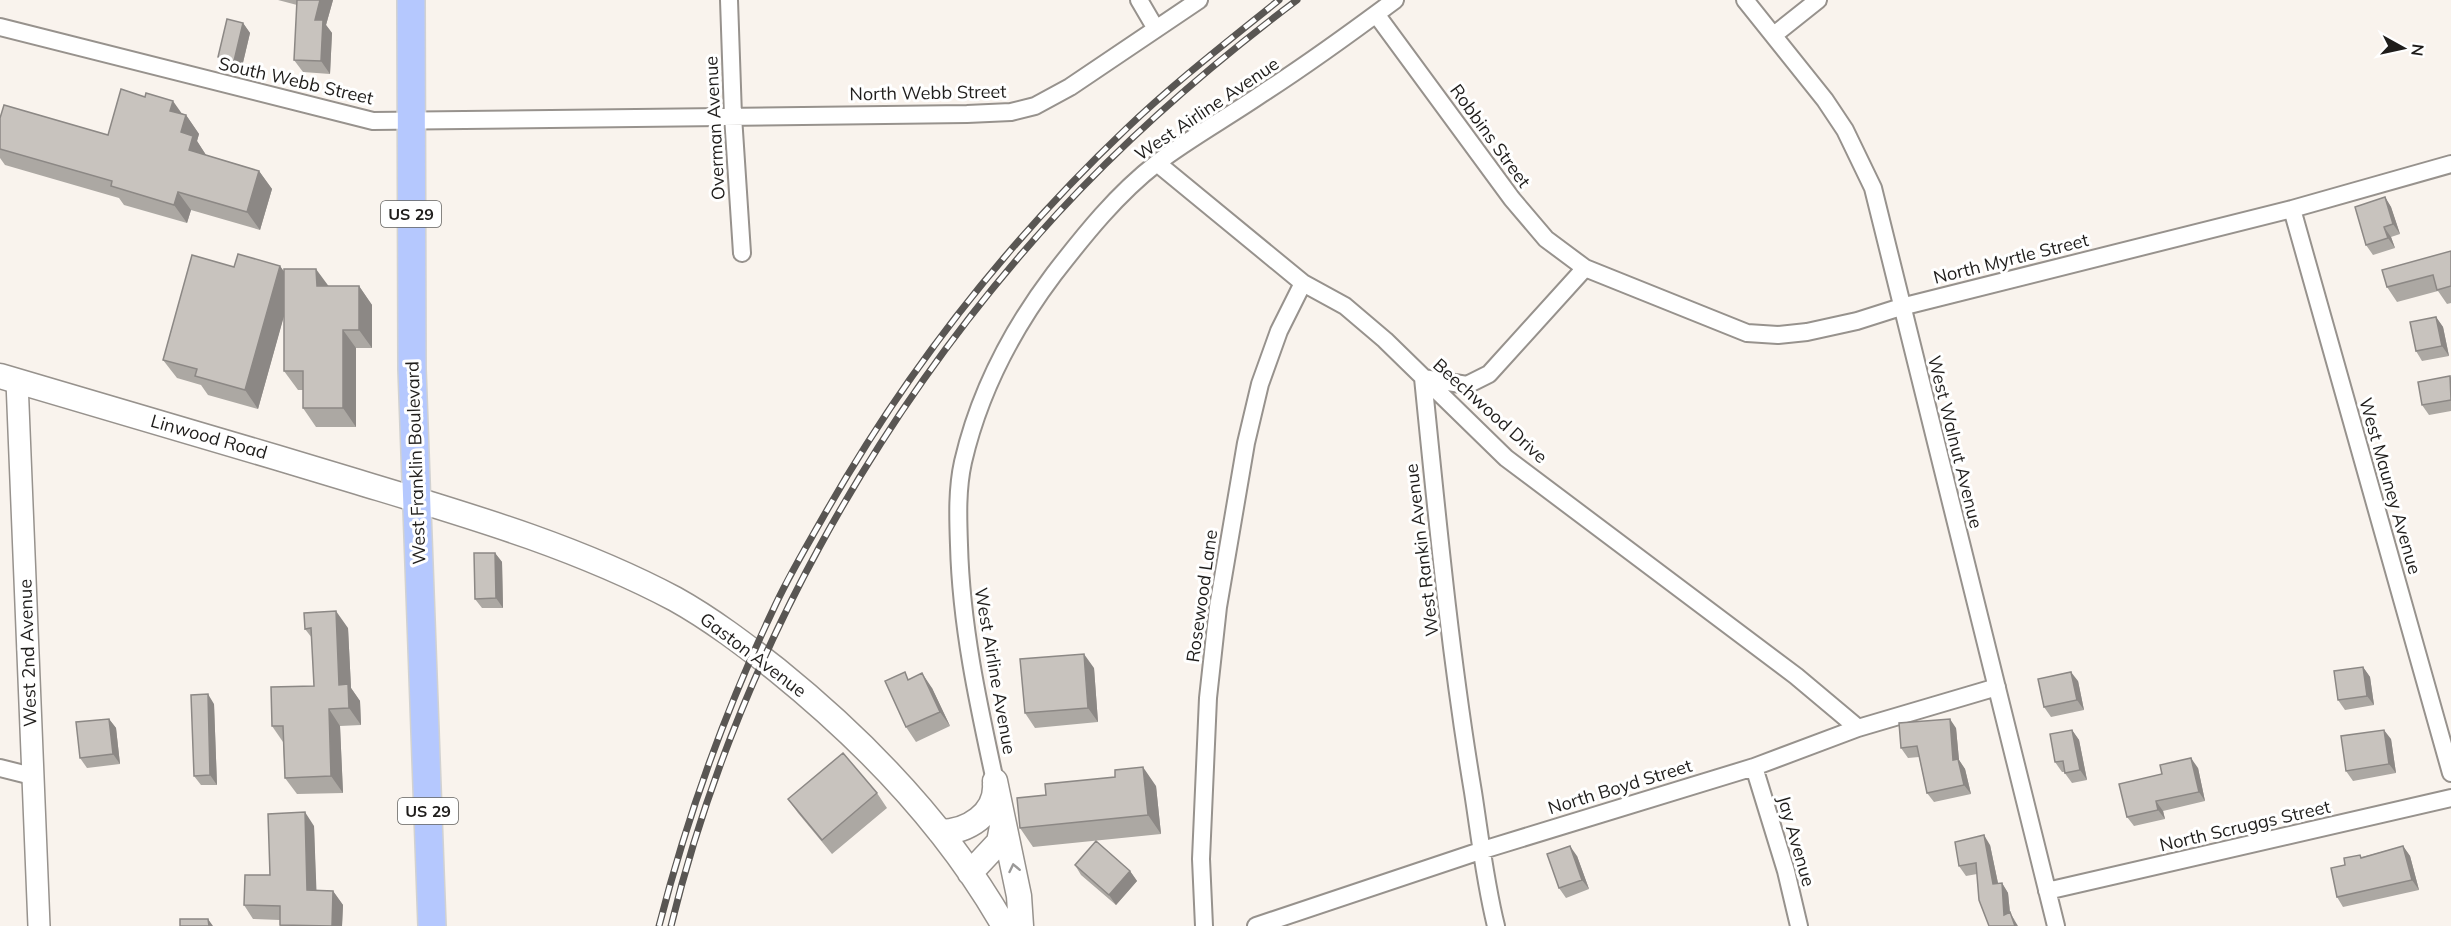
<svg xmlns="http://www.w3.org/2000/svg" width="2451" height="926" font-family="Mulish,sans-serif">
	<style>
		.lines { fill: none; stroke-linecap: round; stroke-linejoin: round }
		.minor-casing { stroke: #97928d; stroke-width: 20 }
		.tertiary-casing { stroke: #97928d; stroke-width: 24 }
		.secondary-casing { stroke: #97928d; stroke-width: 27 }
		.primary-casing { stroke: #d2d2d1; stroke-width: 30 }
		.minor { stroke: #fff; stroke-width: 16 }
		.tertiary { stroke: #fff; stroke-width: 21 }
		.secondary { stroke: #fff; stroke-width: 24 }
		.primary { stroke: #b5c8fe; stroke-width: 27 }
		.rail-casing { stroke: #595653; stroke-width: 7 }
		.rail { stroke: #fff; stroke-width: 4.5; stroke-dasharray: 14; stroke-linecap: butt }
		.wall { fill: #aca8a3 }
		.shaded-wall { fill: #8c8885 }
		.building { fill: #c8c3be; stroke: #8c8885; stroke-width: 1.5 }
		.oneway { stroke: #9a9998 }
		.labels { text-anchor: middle; stroke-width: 6; stroke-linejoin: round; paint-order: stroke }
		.shield { fill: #fff; stroke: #62615f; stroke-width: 1.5 }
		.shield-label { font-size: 16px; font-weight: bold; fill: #1f1d1b }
		.street-label { font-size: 18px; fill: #1f1d1b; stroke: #fff }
	</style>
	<rect width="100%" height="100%" fill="#f9f3ed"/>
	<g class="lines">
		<g class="minor-casing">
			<path id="minor" d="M729,0L733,116L742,253
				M1139,0L1156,29
				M1745,0L1825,100L1845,130L1873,188L2056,926
				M1376,14L1512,199L1546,239L1585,268L1747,333L1778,335L1807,332L1857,321L1901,307L2292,209L2451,164
				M0,27L373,121L967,114L1011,112L1035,106L1070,87L1199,0
				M1774,35L1818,0
				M1157,163L1303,283L1345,306L1385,340L1506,458L1796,676L1858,728
				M2292,209L2451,773
				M1754,767L1786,871L1799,926
				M0,768L32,776
				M995,781C978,703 961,625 959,545C958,517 957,489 963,462C979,393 1011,331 1054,274C1085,234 1117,194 1157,163C1190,138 1228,117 1263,93C1308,64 1352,32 1395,0
				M2047,891L2451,798
				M1204,926L1201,859L1208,698L1218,607L1246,443L1260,384L1279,331L1303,283
				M1256,926L1483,850L1754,767L1858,728L1997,687
				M1496,926C1485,882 1480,837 1473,792C1450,655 1437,516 1423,378L1467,385L1489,374L1585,268"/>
		</g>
		<g class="tertiary-casing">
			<path id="tertiary" d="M17,381L39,926"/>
		</g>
		<g class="secondary-casing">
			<path id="secondary" d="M0,376C120,411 239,446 358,482C467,515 575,546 675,599C711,619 745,645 777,670C866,742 947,826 1004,926
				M995,781L1019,896L1021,926
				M940,832C967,832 997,814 995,784
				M970,873L999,842L1003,821"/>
		</g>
		<g class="primary-casing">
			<path id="primary" d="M411,0L412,369L432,926"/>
		</g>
		<use href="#minor" class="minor"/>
		<use href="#tertiary" class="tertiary"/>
		<use href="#secondary" class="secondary"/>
		<use href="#primary" class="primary"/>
		<g class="rail-casing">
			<path id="rail" d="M659,926C687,817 725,711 773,610C787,579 805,549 822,519C903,375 1006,243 1126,129C1174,83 1227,42 1279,0
				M671,926C735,664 876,411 1058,213C1130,135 1212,64 1297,0"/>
		</g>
		<use href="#rail" class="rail"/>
	</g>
	<path class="wall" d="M278,0H333L326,25L332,33L330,74L303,72L294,60L297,5Z
		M243,23L250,33L241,71L225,67L218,57Z
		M145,97L186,115L199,134L197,141L206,155L259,171L272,189L260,230L191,210L187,223L124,205L119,198L5,165L0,158V118L108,135Z
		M2385,197L2391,207L2400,234L2391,237L2395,248L2373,255L2366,245Z
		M2451,251V303L2447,304L2438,291L2397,302L2387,287Z
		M280,266L284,272L329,286H359L372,305V348H356V427H316L303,408V390H298L284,371V315L258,409L208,395L201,385L177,378L163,360L234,267Z
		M2436,317L2443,327L2449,356L2422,361L2416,351Z
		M2450,376L2451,377V411L2429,415L2422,405Z
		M495,553L502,562L503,608H482L475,599Z
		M348,628L351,688L360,701L361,725L340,726L343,793L297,794L285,778L283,742L272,726L314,686L312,638L305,629Z
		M2363,667L2370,677L2374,705L2345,710L2338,700Z
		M1094,668L1098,722L1035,728L1025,713Z
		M909,679L932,688L950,726L916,742L906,727Z
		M2078,681L2084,710L2051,717L2044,707Z
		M214,704L217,785H201L194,776Z
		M109,719L116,728L120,764L87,768L80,758Z
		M1956,728L1959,760L1965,769L1971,794L1934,802L1927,793L1919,757L1908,758L1901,748Z
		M2072,730L2079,740L2087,780L2072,783L2064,772H2062L2055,762Z
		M2391,739L2396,773L2353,781L2346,771Z
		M2198,768L2205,801L2163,811L2165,819L2134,826L2127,817Z
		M1156,786L1161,834L1033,847L1020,828Z
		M877,793L887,808L832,854L798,813L788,799Z
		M314,826L316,891H333L343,905L342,926H280V920L253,919L244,905Z
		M1990,845L1998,883H2002L2008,893L2010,913L2016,922L1977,874L1966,876L1959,866Z
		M2403,846L2410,856L2419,890L2343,907L2337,897L2345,865L2362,857Z
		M1577,856L1589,889L1566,898L1559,888Z
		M1075,865L1130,871L1137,881L1116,905L1081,875Z"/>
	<path class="shaded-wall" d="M320,0H333L326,25L332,33L330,74L321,61L315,20Z
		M243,23L250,33L241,71L234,61Z
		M173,101L185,118L186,115L199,134L197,141L206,155L202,169L189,150L170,111Z
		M259,171L272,189L260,230L247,212Z
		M178,192L191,210L187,223L174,205Z
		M2385,197L2391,207L2400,234L2393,224Z
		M2384,227L2391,237L2395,248L2388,238Z
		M280,266L293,284L258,409L245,390Z
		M316,269L330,288L317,286Z
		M359,286L372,305V348L359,330Z
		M2436,317L2443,327L2449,356L2442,346Z
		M343,330L356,348V427L343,408Z
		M495,553L502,562L503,608L496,598Z
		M336,611L348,628L351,688L360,701L361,725L349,708L339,685Z
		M1084,654L1094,668L1098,722L1088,708Z
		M2363,667L2370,677L2374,705L2367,696Z
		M2071,672L2078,681L2084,710L2077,700Z
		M922,673L932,688L950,726L940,712Z
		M208,694L214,704L217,785L210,775Z
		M329,709L340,726L343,793L331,776Z
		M109,719L116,728L120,764L113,754Z
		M1950,719L1956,728L1959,760L1965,769L1971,794L1964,785L1953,760Z
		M2072,730L2079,740L2087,780L2080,770Z
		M2384,730L2391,739L2396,773L2389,764Z
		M2191,758L2198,768L2205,801L2199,792Z
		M1143,767L1156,786L1161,834L1148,815Z
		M2156,801L2163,811L2165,819L2158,810Z
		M305,812L314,826L317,904L307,890Z
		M1984,835L1990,845L2000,893L1993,884Z
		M1570,846L1577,856L1589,889L1582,880Z
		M2403,846L2410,856L2419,890L2412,880Z
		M1130,871L1137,881L1116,905L1109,895Z
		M2002,883L2008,893L2010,913L2018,926H2015L2004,915Z
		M333,891L343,905L342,926H332Z
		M208,919L213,926H209Z"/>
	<path class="building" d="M297,0H320L315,20H323L321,61L294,60Z
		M227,19L243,23L234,61L218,57Z
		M121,89L145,97L146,93L173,101L170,111L186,115L181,132L193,136L189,150L259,171L247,212L178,192L174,205L111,186L112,181L0,149V118L4,105L108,135Z
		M2385,197L2393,224L2384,227L2388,238L2366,245L2355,207Z
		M2451,251V286L2437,290L2433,275L2387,287L2382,270Z
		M238,254L280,266L245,390L195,376L197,369L163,360L192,255L234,267Z
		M284,269H316L317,286H359V330H343V408H303V371H284Z
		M2436,317L2442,346L2416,351L2410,322Z
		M2450,376L2451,400L2422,405L2418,382Z
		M474,553H495L496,598L475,599Z
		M336,611L339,685L348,684L349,708L329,709L331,776L285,778L283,726H272L271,687L314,686L311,628L305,629L304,613Z
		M1084,654L1088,708L1025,713L1020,659Z
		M2363,667L2367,696L2338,700L2334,671Z
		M905,672L908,680L922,673L940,712L906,727L885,681Z
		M2071,672L2077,700L2044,707L2038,679Z
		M208,694L210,775L194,776L191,695Z
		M109,719L113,754L80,758L76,722Z
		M1950,719L1953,760L1958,759L1964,785L1927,793L1917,746L1901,748L1899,723Z
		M2072,730L2080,770L2065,773L2063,761L2055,762L2050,734Z
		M2384,730L2389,764L2346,771L2341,736Z
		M843,753L877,793L822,840L788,799Z
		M2191,758L2199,792L2156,801L2158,810L2127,817L2119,784L2162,774L2160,765Z
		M1143,767L1148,815L1020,828L1017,798L1046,795L1045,784L1115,777V770Z
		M305,812L307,890L333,891L332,926L280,925V906L244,905L245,875H270L268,814Z
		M1984,835L1993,884L2002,883L2004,915L2010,912L2015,926H1989L1979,900L1976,863L1959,866L1955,842Z
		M1096,841L1130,871L1109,895L1075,865Z
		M1570,846L1582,880L1559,888L1547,854Z
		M2403,846L2412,880L2337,897L2331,868L2345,865L2344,858L2360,855L2361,858Z
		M180,919H208L209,926H180Z"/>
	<defs><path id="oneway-chevron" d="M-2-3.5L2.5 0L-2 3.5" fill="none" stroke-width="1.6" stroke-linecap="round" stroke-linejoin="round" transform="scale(1.5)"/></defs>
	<use class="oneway" href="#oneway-chevron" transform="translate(1014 868) rotate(-102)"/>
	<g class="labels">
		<g class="shield">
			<rect x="381" y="201" width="60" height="26" rx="4.5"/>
			<rect x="398" y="798" width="60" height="26" rx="4.5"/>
		</g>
		<g class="shield-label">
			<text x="411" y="220">US 29</text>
			<text x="428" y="817">US 29</text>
		</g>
		<g class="street-label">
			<text transform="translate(296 81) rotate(13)" y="6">South Webb Street</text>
			<text transform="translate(928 93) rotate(-1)" y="6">North Webb Street</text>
			<text transform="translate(1207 109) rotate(-34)" y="6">West Airline Avenue</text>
			<text transform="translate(715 128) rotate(-93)" y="6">Overman Avenue</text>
			<text transform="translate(1490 136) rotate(54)" y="6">Robbins Street</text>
			<text transform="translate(2011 259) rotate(-14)" y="6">North Myrtle Street</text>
			<text transform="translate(1490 411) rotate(42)" y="6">Beechwood Drive</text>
			<text transform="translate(209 437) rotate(16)" y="6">Linwood Road</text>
			<text transform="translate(1955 442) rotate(76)" y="6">West Walnut Avenue</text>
			<text transform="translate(416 463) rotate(-92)" y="6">West Franklin Boulevard</text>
			<text transform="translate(2390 486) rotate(74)" y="6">West Mauney Avenue</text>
			<text transform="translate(1422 550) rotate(-97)" y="6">West Rankin Avenue</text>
			<text transform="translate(1202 596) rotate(-82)" y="6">Rosewood Lane</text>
			<text transform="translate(28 653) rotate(-92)" y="6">West 2nd Avenue</text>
			<text transform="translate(753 655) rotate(37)" y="6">Gaston Avenue</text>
			<text transform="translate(995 671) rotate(80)" y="6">West Airline Avenue</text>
			<text transform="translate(1620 787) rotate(-17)" y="6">North Boyd Street</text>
			<text transform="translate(2245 826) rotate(-13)" y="6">North Scruggs Street</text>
			<text transform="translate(1796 841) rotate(74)" y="6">Jay Avenue</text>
		</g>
	</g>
	<g transform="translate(2403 48) rotate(98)" stroke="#ffffff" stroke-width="4.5" paint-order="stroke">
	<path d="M0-4.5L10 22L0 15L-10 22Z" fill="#1f1d1b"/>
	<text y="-9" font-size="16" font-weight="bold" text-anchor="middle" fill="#1f1d1b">N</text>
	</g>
</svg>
